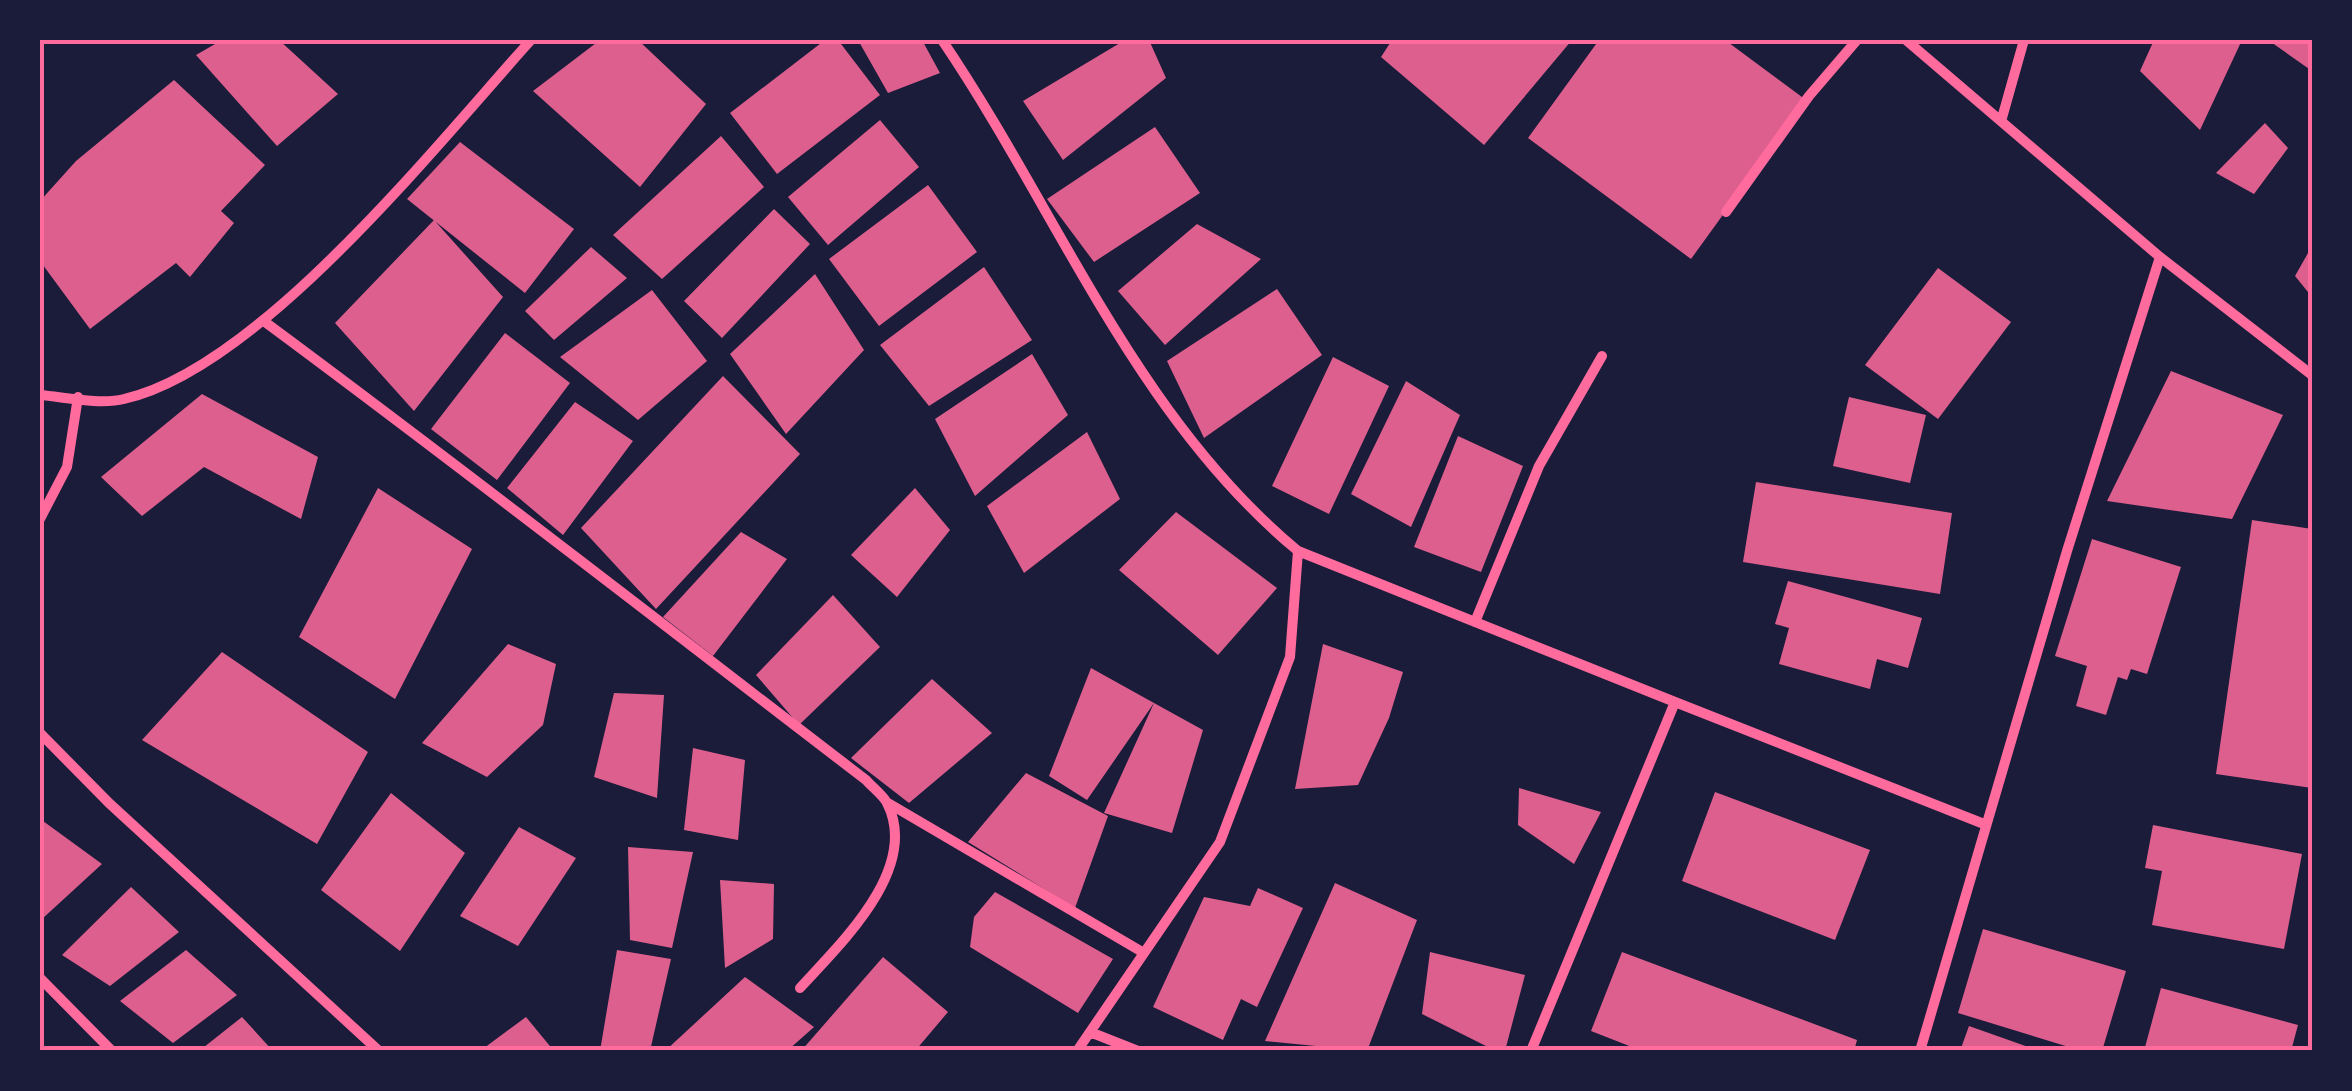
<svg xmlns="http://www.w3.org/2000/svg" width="2352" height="1091" font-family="'Public Sans',sans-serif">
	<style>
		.building { fill: #dd5f8e }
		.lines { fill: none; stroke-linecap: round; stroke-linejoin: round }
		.minor { stroke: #ff6b9d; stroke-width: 10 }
		.neatline { fill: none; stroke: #ff6b9d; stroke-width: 4 }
	</style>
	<rect width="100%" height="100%" fill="#1b1b3a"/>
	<path class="building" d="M222,40H279L338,94L277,146L196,55Z
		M600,40H638L706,104L640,187L533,91Z
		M825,40H838L880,95L777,174L730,113Z
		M858,40H922L940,73L888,93Z
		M1125,40H1149L1166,78L1063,160L1023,101Z
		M1392,40H1572L1484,145L1381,57Z
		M1599,40H1725L1806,100L1691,259L1528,138Z
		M2154,40H2242L2200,130L2140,71Z
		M2268,40H2312V71Z
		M174,80L265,165L221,211L234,223L190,277L176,263L90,329L40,261V201L76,161Z
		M880,120L919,167L828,245L788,197Z
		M2265,123L2288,148L2254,194L2216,173Z
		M1155,127L1200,193L1094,262L1047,199Z
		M721,136L764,187L662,279L613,235Z
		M460,142L574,229L525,293L407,199Z
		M928,185L977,252L879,326L829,259Z
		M774,209L810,244L722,338L684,301Z
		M434,220L503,297L414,411L335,323Z
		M1197,224L1261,259L1165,345L1118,291Z
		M2312,246V297L2295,276Z
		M591,247L627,278L554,340L525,311Z
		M984,267L1032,340L929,406L880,345Z
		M1938,268L2011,322L1938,419L1865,365Z
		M815,274L864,350L786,434L730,354Z
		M1277,289L1322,355L1204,438L1167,361Z
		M652,290L707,361L638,420L560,357Z
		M505,333L570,383L497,480L431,429Z
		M1032,354L1068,415L975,496L935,419Z
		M1333,357L1389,386L1329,514L1272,486Z
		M2171,371L2283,415L2232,519L2107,501Z
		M723,376L800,454L656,609L581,528Z
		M1406,381L1460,415L1411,527L1351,494Z
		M202,394L318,457L301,519L204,467L142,516L101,477Z
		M1849,397L1926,415L1910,483L1833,466Z
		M575,402L633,441L563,535L507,488Z
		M1087,432L1120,499L1024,573L987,506Z
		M1458,436L1523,466L1481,572L1414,547Z
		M1756,482L1952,513L1940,594L1743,562Z
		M378,488L472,549L395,699L299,637Z
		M915,488L950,530L897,597L851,555Z
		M1176,512L1277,588L1218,655L1119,570Z
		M2252,520L2312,529V788L2216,774Z
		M741,532L787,559L713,656L663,617Z
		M2092,539L2181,567L2147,674L2131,669L2127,680L2118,677L2106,715L2076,706L2087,666L2055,656Z
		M1788,581L1922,618L1908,668L1877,659L1870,689L1779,664L1789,628L1775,624Z
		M833,595L880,647L799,725L756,675Z
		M508,644L556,664L543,725L487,777L422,743Z
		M1323,644L1403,672L1389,718L1358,785L1295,789Z
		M222,652L368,752L317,844L142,740Z
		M1091,668L1154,703L1087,800L1049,776Z
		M932,679L992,733L909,803L851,758Z
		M614,693L664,695L657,798L594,777Z
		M1154,703L1203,730L1172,833L1104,813Z
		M693,748L745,760L738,840L684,830Z
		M1026,773L1108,816L1075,908L968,842Z
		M1519,788L1601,812L1574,864L1518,825Z
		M1715,792L1870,850L1835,940L1682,881Z
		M391,793L465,853L400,951L321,890Z
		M43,821L102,864L42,919L40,824Z
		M2153,825L2302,854L2284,949L2152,925L2162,871L2145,868Z
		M519,827L576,858L518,946L460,916Z
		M628,847L693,852L672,948L630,940Z
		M720,880L774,884L773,939L725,968Z
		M1335,883L1417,920L1367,1051L1265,1041Z
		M131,887L179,932L110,986L62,955Z
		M1258,888L1303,908L1257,1007L1241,999L1223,1040L1153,1007L1204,897L1250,906Z
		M995,892L1113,959L1078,1013L970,947L974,917Z
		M1983,929L2126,971L2102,1051H2082L1958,1013Z
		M186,950L237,995L173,1043L120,1001Z
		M617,950L671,959L650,1051H600Z
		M1430,952L1525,975L1505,1051H1496L1422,1014Z
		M1622,952L1857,1040L1854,1051H1642L1591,1031Z
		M883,957L948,1012L915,1051H801Z
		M745,977L814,1027L787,1051H665Z
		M2161,988L2298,1025L2291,1051H2144Z
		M242,1017L273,1051H199Z
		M526,1017L554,1051H480Z
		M1969,1026L2037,1050V1051H1960Z"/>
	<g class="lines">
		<path class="minor" d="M942,40C1058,211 1135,416 1298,551L1675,702
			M1906,40L2160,257L2312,375
			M2002,118L2024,40
			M1726,212L1809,96L1857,40
			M265,322C468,472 666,627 866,780C872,787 883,795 887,803C921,869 839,945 800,988
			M40,395C64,397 100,405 124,399C260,368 437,144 531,40
			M40,519L67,467L78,397
			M1475,622L1539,466L1602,356
			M40,733L109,803L379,1051
			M888,803L1144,953
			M40,978L112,1051
			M1090,1032L1138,1051
			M1077,1051L1220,842L1290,657L1298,551
			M1531,1051L1675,702L1984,824
			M1920,1051L2067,551L2160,257"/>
	</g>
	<rect width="2352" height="1091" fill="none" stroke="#1b1b3a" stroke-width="85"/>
	<rect x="42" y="42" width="2268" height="1006" class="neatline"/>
</svg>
